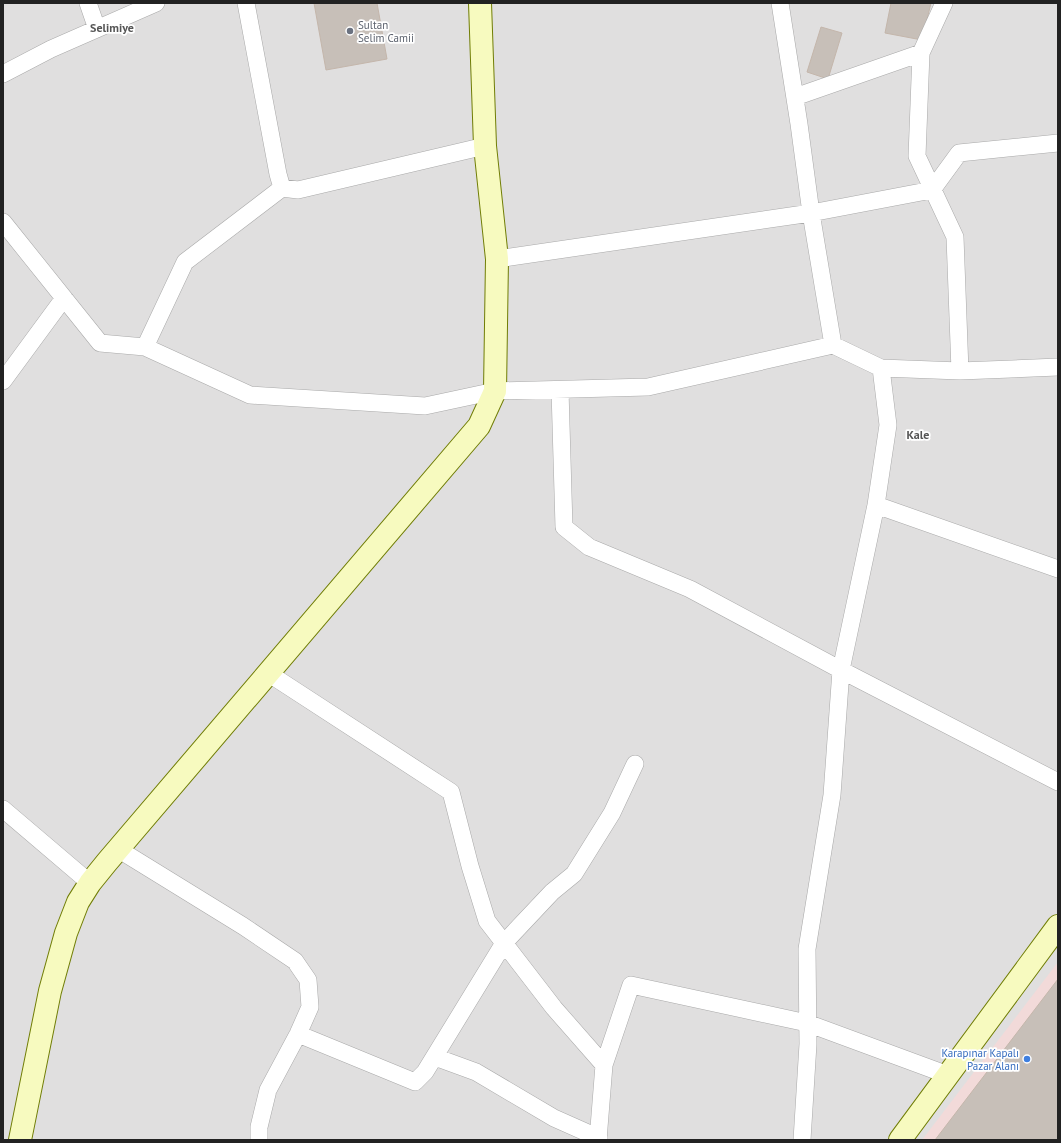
<svg xmlns="http://www.w3.org/2000/svg" width="1061" height="1143" font-family="'PT Sans',sans-serif">
	<style>
		.residential { fill: #e0dfdf }
		.commercial { fill: #f2dad9 }
		.building { fill: #c7bfb8; stroke: #c4b6ab }
		.lines { fill: none; stroke-linecap: round; stroke-linejoin: round }
		.street-casing { stroke: #a9a9a9; stroke-width: 18 }
		.secondary-casing { stroke: #707d05; stroke-width: 24 }
		.street { stroke: #fff; stroke-width: 17 }
		.secondary { stroke: #f7fabf; stroke-width: 22 }
		.worship-dot { fill: #6b7280; stroke: #fff; stroke-width: 1.5 }
		.shop-dot { fill: #3f7fe0; stroke: #fff; stroke-width: 1.5 }
		.labels { text-anchor: middle; stroke-width: 3.5; stroke-linejoin: round; paint-order: stroke }
		.worship-label { font-size: 11px; fill: #5b616d; stroke: #fff; text-anchor: start }
		.shop-label { font-size: 11px; fill: #366cbe; stroke: #fff; text-anchor: end }
		.neighbourhood-label { font-size: 12px; font-weight: bold; fill: #555; stroke: #fff }
	</style>
	<rect width="100%" height="100%" fill="#f2efe9"/>
	<path class="residential" d="M3,3H1058V1140H3Z"/>
	<path class="commercial" d="M1058,962V1140H922Z"/>
	<path class="building" d="M314,3H377L387,59L326,70Z
		M891,3H931L922,40L885,33Z
		M821,27L842,33L828,79L807,72Z
		M1058,979V1140H935Z"/>
	<g class="lines">
		<g class="street-casing">
			<path id="street" d="M88,3L97,29
				M780,3L799,124L811,213L833,345
				M944,3L921,53L917,156L955,237L960,371
				M3,74L51,49L156,3
				M795,97L921,53
				M282,188L298,190L485,146
				M3,222L100,343L145,347L250,395L425,406L495,391L648,387L833,345L881,368L960,371L1058,367
				M497,259L811,213L932,190L959,153L1058,143
				M145,347L185,262L282,188L278,174L246,3
				M3,381L64,298
				M560,390L564,527L589,547L690,589L841,670L1058,782
				M876,505L1058,569
				M268,673L451,792L470,866L487,921L554,1008L604,1065L598,1140
				M3,809L90,883
				M118,849L243,926L295,961L308,980L310,1007L298,1034L268,1090L259,1127V1140
				M298,1034L415,1082L425,1072L504,943L552,892L574,874L612,813L635,764
				M435,1057L476,1072L554,1118L599,1138
				M604,1065L631,985L807,1023L948,1075
				M802,1140L808,1044L807,949L832,795L841,670L876,505L888,425L881,368"/>
		</g>
		<g class="secondary-casing">
			<path id="secondary" d="M20,1140L50,991L66,933L78,902L90,883L107,862L479,426L495,391L497,259L485,146L480,3
				M900,1140L1058,926"/>
		</g>
		<use href="#street" class="street"/>
		<use href="#secondary" class="secondary"/>
	</g>
	<circle class="worship-dot" cx="350" cy="31" r="4"/>
	<circle class="shop-dot" cx="1027" cy="1059" r="4"/>
	<g class="labels">
		<g class="worship-label">
			<text x="358" y="29">Sultan<tspan x="358" dy="13">Selim Camii</tspan></text>
		</g>
		<g class="shop-label">
			<text x="1019" y="1057">Karapınar Kapalı<tspan x="1019" dy="13">Pazar Alanı</tspan></text>
		</g>
		<g class="neighbourhood-label">
			<text x="112" y="32">Selimiye</text>
			<text x="918" y="439">Kale</text>
		</g>
	</g>
	<rect width="1061" height="1143" fill="none" stroke="#222222" stroke-width="8"/>
</svg>
